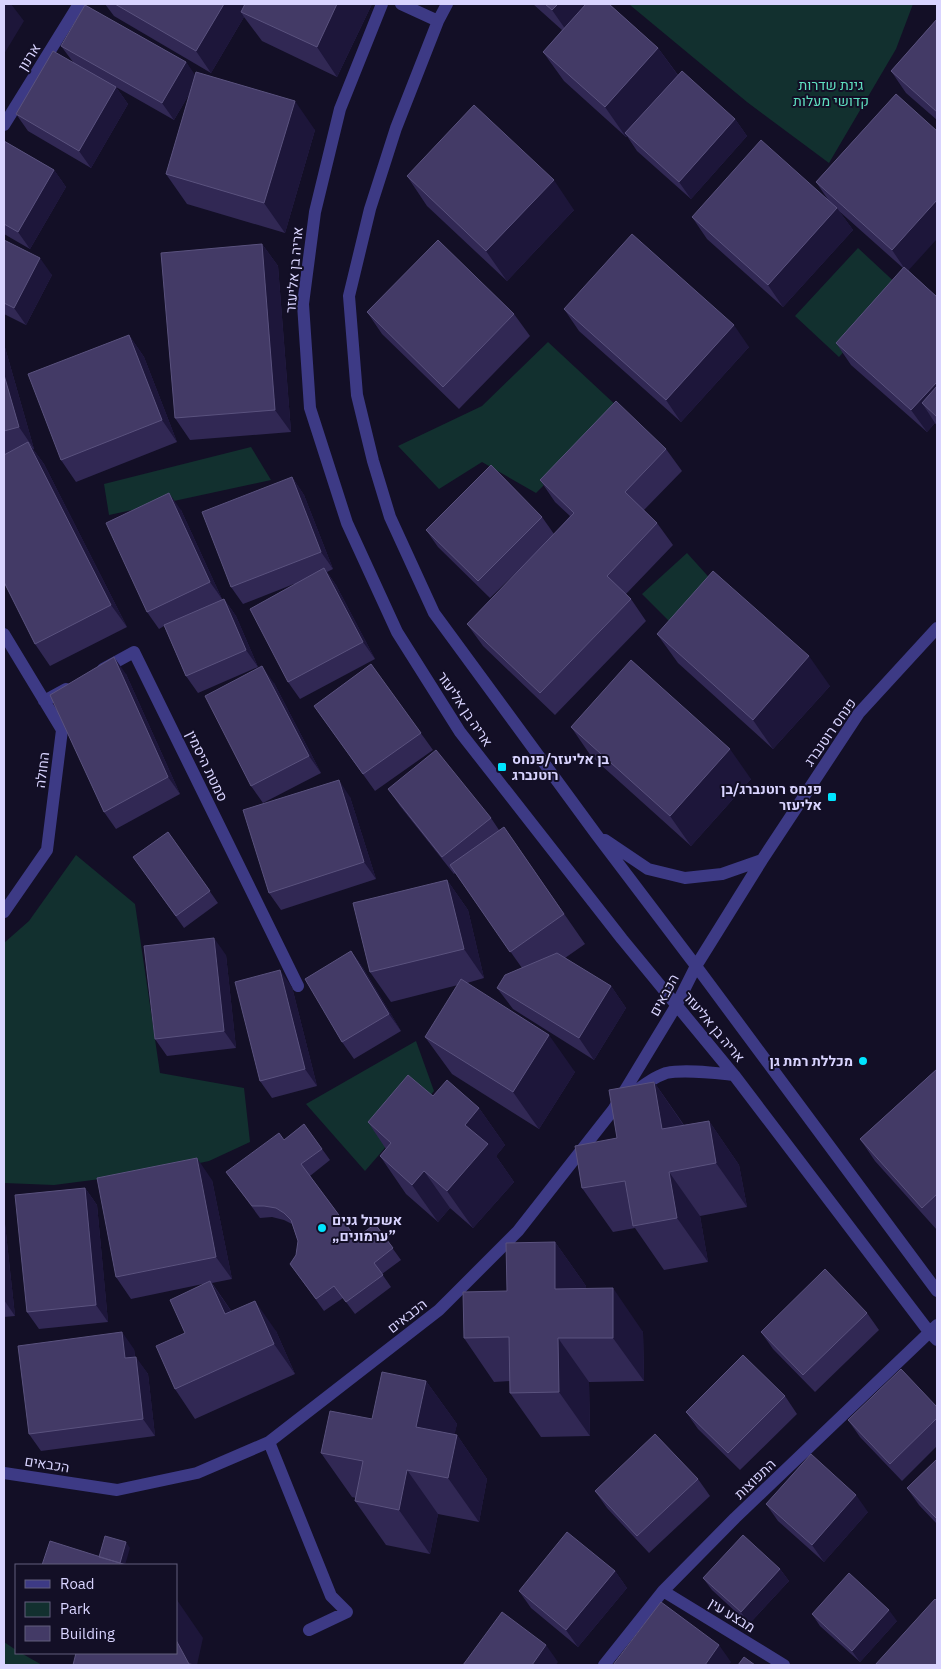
<svg xmlns="http://www.w3.org/2000/svg" width="941" height="1669" font-family="'IBM Plex Sans',Heebo,sans-serif">
	<style>
		.green { fill: #12302f }
		.lines { fill: none; stroke-linecap: round; stroke-linejoin: round }
		.minor { stroke: #3d3a85; stroke-width: 12 }
		.wall { fill: #312854 }
		.shaded-wall { fill: #1d163a }
		.building { fill: #433a66; stroke: #5a527e }
		.poi-dot { fill: #00e5ff; stroke: #130f26; stroke-width: 2 }
		.labels { text-anchor: middle; stroke-width: 4; stroke-linejoin: round; paint-order: stroke }
		.street-label { font-size: 14px; fill: #d9d4ff; stroke: #130f26 }
		.park-label { font-size: 14px; fill: #5fe0c0; stroke: #130f26 }
		.poi-label { font-size: 14px; font-weight: bold; fill: #d9d4ff; stroke: #130f26; text-anchor: start }
	</style>
	<rect width="100%" height="100%" fill="#130f26"/>
	<path class="green" d="M631,4H913L896,49L829,163L747,102L630,5Z
		M858,248L901,288L839,357L795,316Z
		M548,342L620,409L536,493L482,462L439,489L398,446L482,406Z
		M251,447L271,480L109,515L104,484Z
		M687,553L715,584L672,624L642,594Z
		M76,855L135,904L160,1073L244,1088L250,1142L209,1161L162,1171L54,1185L4,1183V943L29,921Z
		M416,1041L434,1091L365,1171L306,1104Z
		M4,1642L16,1650V1653H21L42,1665H4Z"/>
	<g class="lines">
		<path class="minor" d="M382,4L340,109L315,212L303,304L310,408L347,523L397,632L460,732L622,939L734,1075L930,1333L937,1340
			M401,4L438,21
			M447,4L438,21L396,128L370,209L349,296L357,395L373,461L390,517L434,613L596,834L696,966L937,1291
			M4,125L79,4
			M4,634L62,730L47,850L4,912
			M103,669L134,652L298,986
			M44,701L66,689
			M605,840L648,869L685,878L722,874L762,860
			M632,1094C642,1086 654,1077 666,1073C685,1069 715,1073 734,1075
			M269,1442L331,1596L347,1612L309,1630
			M4,1473L117,1490L197,1473L269,1442L439,1310L518,1231L613,1110L676,1006L696,966L762,860L859,713L937,628
			M663,1591L784,1665
			M604,1665L663,1591L735,1518L937,1325"/>
	</g>
	<path class="wall" d="M105,4H372L337,77L262,41L244,17L211,73L114,16Z
		M533,4H609L658,48L678,75L735,119L747,136L691,199L637,151L627,136L626,137L564,81L543,52L562,30Z
		M937,19V120L906,93L891,71Z
		M61,46L186,62L195,76L315,130L285,233L187,204L166,174L191,91L174,120L116,87L128,104L91,168L28,131L16,114L73,62Z
		M896,94L909,271L937,297V426L935,423L927,432L851,365L836,343L903,268L839,211L853,230L783,307L707,239L692,217L829,201L816,182Z
		M4,141L54,170L66,187L30,249L4,234Z
		M407,176L574,210L507,281L427,206Z
		M4,240L52,275L26,325L4,314Z
		M262,244L278,266L291,432L190,440L175,418Z
		M564,309L749,347L681,422L579,331Z
		M367,312L514,314L530,336L459,409L382,334Z
		M129,335L144,357L177,442L76,482L61,460Z
		M4,344L34,449H33L44,464L127,627L50,666L35,644L4,582Z
		M666,449L682,471L644,510L657,523L673,545L626,594L631,599L646,621L555,715L483,646L467,624L535,554L490,598L438,547L426,530L542,517L554,534L570,516L555,502L540,480Z
		M292,477L304,495L333,569L327,572L336,585L375,659L300,699L288,682L294,584L243,604L231,587Z
		M181,510L222,599H224L236,616L258,667L198,693L186,676L164,626L159,629L147,612Z
		M657,634L830,686L773,749L678,663Z
		M371,664L433,750L375,791L314,706Z
		M126,674L180,794L116,829L104,812Z
		M274,683L321,773L263,803L251,786Z
		M571,727L751,779L691,846L591,756Z
		M388,789L491,818L499,830L504,827L585,944L565,958L611,986L626,1008L594,1060L513,1009L497,988L522,968L455,873L454,874L400,806Z
		M350,797L376,879L281,910L269,893Z
		M168,832L218,903L184,928L133,857Z
		M447,880L468,910L484,978L467,983L575,1072L539,1129L452,1074L425,1037L458,985L391,1002L370,972Z
		M351,951L363,968L401,1031L354,1059L342,1042Z
		M226,955L236,1048L167,1056L155,1039Z
		M292,987L317,1086L272,1098L260,1081Z
		M937,1069V1230L875,1161L860,1139Z
		M654,1082L684,1125L709,1121L739,1165L747,1207L700,1216L708,1262L664,1270L635,1228L613,1232L582,1188L617,1138Z
		M433,1096L479,1108L505,1145L496,1156L514,1182L473,1228L450,1208L438,1222L406,1194L380,1156L386,1149L368,1122Z
		M304,1124L330,1160L310,1176L356,1238L375,1224L401,1260L382,1274L391,1287L355,1314L343,1298L324,1311L290,1264L296,1255L298,1241L292,1224L284,1220L272,1217L260,1218L226,1172L284,1140Z
		M212,1180L232,1279L212,1283L232,1312L276,1331L295,1374L195,1419L175,1389L185,1333L203,1284L131,1299L116,1277Z
		M85,1188L97,1205L108,1322L39,1329L27,1312Z
		M4,1223L5,1224L15,1316L4,1317Z
		M555,1242L586,1286V1289L643,1332L644,1381L589,1382L590,1436L541,1437L510,1393V1381L494,1382L464,1338L507,1291Z
		M867,1313L879,1330L815,1392L773,1349L761,1332Z
		M134,1349L135,1357L148,1374L155,1436L41,1451L29,1434Z
		M426,1381L457,1424L454,1435H457L487,1479L479,1522L438,1514L430,1554L386,1545L355,1501L356,1498L352,1497L321,1453L372,1419Z
		M785,1396L797,1414L740,1470L698,1429L686,1412Z
		M937,1407V1446L902,1481L860,1437L848,1420Z
		M937,1459V1524L919,1505L907,1488Z
		M698,1479L710,1496L649,1553L607,1508L595,1491Z
		M766,1504L868,1512L824,1562L778,1521Z
		M780,1569L789,1581L749,1624L712,1590L703,1578Z
		M615,1571L627,1588L578,1647L531,1608L519,1591Z
		M812,1614L897,1621L860,1662L820,1626Z"/>
	<path class="shaded-wall" d="M4,4H11L24,21L4,54Z
		M224,4H252L241,12L244,17L211,73L196,51Z
		M337,4H372L337,77L317,47Z
		M558,4H606L573,40L552,10Z
		M658,48L679,77L625,133L627,136L626,137L605,107Z
		M186,62L198,79L174,120L162,103Z
		M116,87L128,104L91,168L79,151Z
		M295,101L315,130L285,233L264,203Z
		M735,119L747,136L691,199L679,182Z
		M54,170L66,187L30,249L18,232Z
		M554,180L574,210L507,281L486,251Z
		M937,200V239L907,272L892,250Z
		M837,208L853,230L783,307L768,285Z
		M262,244L278,266L291,432L275,410Z
		M40,258L52,275L26,325L14,308Z
		M734,325L749,347L681,422L666,400Z
		M129,335L144,357L177,442L162,420Z
		M4,344L34,449L19,427L4,375Z
		M937,382V417L922,403L935,423L927,432L911,410Z
		M28,442L44,464L127,627L111,605Z
		M292,477L304,495L333,569L321,552Z
		M169,493L181,510L222,599L210,582Z
		M324,568L336,585L375,659L363,642Z
		M224,599L236,616L258,667L246,650Z
		M809,656L830,686L773,749L753,720Z
		M114,657L126,674L180,794L168,777Z
		M262,666L274,683L321,773L309,756Z
		M730,749L751,779L691,846L670,816Z
		M339,780L350,797L376,879L364,862Z
		M447,880L468,910L484,978L464,949Z
		M214,938L226,955L236,1048L224,1031Z
		M351,951L363,968L401,1031L389,1014Z
		M280,970L292,987L317,1086L305,1069Z
		M611,986L626,1008L594,1060L579,1038Z
		M549,1035L575,1072L539,1129L513,1092Z
		M654,1082L684,1126L662,1129Z
		M479,1108L505,1145L496,1156L514,1182L473,1228L447,1191L465,1125Z
		M709,1121L739,1165L747,1207L716,1163Z
		M197,1158L212,1180L232,1279L216,1257Z
		M424,1171L450,1208L438,1222L412,1185Z
		M669,1172L700,1216L708,1262L677,1218Z
		M85,1188L97,1205L108,1322L96,1305Z
		M4,1223L5,1224L15,1316L4,1300Z
		M555,1242L586,1286V1333L555,1289Z
		M210,1281L231,1311L246,1344L225,1314Z
		M613,1288L643,1332L644,1381L613,1338Z
		M255,1301L276,1331L295,1374L274,1344Z
		M122,1332L134,1349L137,1375L125,1358Z
		M558,1338L589,1382L590,1436L559,1392Z
		M136,1357L148,1374L155,1436L143,1419Z
		M426,1381L457,1424L447,1471L416,1427Z
		M457,1435L487,1479L479,1522L448,1478Z
		M407,1470L438,1514L430,1554L399,1510Z
		M856,1495L868,1512L824,1562L812,1545Z
		M126,1542L130,1548L125,1565H119Z
		M780,1569L789,1581L749,1624L741,1612Z
		M615,1571L627,1588L578,1647L566,1630Z
		M177,1600L203,1638L197,1665H190L176,1640Z
		M889,1610L897,1621L860,1662L852,1651Z
		M546,1645L558,1662L556,1665H532Z
		M719,1645L731,1662L729,1665H705Z"/>
	<path class="building" d="M115,4H224L196,51Z
		M245,4H337L317,47L241,12Z
		M545,4H558L552,10Z
		M586,4H609L658,48L605,107L543,52Z
		M85,5L186,62L162,103L61,46Z
		M937,19V112L891,71Z
		M53,51L116,87L79,151L16,114Z
		M682,71L735,119L679,182L625,133Z
		M196,72L295,101L264,203L166,174Z
		M896,94L937,131V200L892,250L816,182Z
		M474,105L554,180L486,251L407,176Z
		M761,140L837,208L768,285L692,217Z
		M4,141L54,170L18,232L4,224Z
		M632,234L734,325L666,400L564,309Z
		M4,240L40,258L14,308L4,303Z
		M438,240L514,314L443,387L367,312Z
		M262,244L275,410L175,418L161,253Z
		M904,267L937,297V382L911,410L836,343Z
		M129,335L162,420L61,460L28,374Z
		M4,375L19,427L4,431Z
		M937,386V417L922,403Z
		M616,401L666,449L625,492L657,523L607,576L631,599L540,693L467,624L574,513L540,480Z
		M28,442L111,605L35,644L4,582V455Z
		M491,465L542,517L478,581L426,530Z
		M292,477L321,552L231,587L202,512Z
		M169,493L210,582L147,612L106,523Z
		M324,568L363,642L288,682L250,609Z
		M713,571L809,656L753,720L657,634Z
		M224,599L246,650L186,676L164,625Z
		M114,657L168,777L104,812L50,695Z
		M631,660L730,749L670,816L571,727Z
		M371,664L421,733L363,774L314,706Z
		M262,666L309,756L251,786L205,696Z
		M436,750L491,818L442,857L388,789Z
		M339,780L364,862L269,893L243,810Z
		M504,827L564,914L510,952L450,865Z
		M168,832L210,891L176,916L133,857Z
		M447,880L464,949L370,972L353,903Z
		M214,938L224,1031L155,1039L144,946Z
		M351,951L389,1014L342,1042L305,979Z
		M557,953L611,986L579,1038L497,988L505,975Z
		M280,970L305,1069L260,1081L235,982Z
		M461,979L549,1035L513,1092L425,1037Z
		M937,1069V1194L922,1208L860,1139Z
		M408,1075L433,1096L447,1080L479,1108L465,1125L488,1144L447,1191L424,1171L412,1185L380,1156L391,1143L368,1122Z
		M654,1082L662,1129L709,1121L716,1163L669,1172L677,1218L633,1226L625,1181L582,1188L575,1146L617,1138L609,1090Z
		M304,1124L322,1149L301,1164L356,1238L375,1224L393,1248L374,1263L383,1275L346,1302L334,1286L316,1299L290,1264L296,1255L298,1241L291,1220L284,1213L276,1208L264,1206H252L226,1172L279,1133L284,1140Z
		M197,1158L216,1257L116,1277L97,1178Z
		M85,1188L96,1305L27,1312L15,1195Z
		M555,1242V1289L613,1288V1338H558L559,1392L510,1393L509,1337L464,1338L463,1292L507,1291L506,1243Z
		M825,1269L867,1313L803,1375L761,1332Z
		M210,1281L225,1314L255,1301L274,1344L175,1389L156,1346L185,1333L170,1300Z
		M122,1332L125,1358L136,1357L143,1419L29,1434L18,1346Z
		M743,1355L785,1396L728,1453L686,1412Z
		M901,1369L937,1407V1418L890,1464L848,1420Z
		M382,1372L426,1381L416,1427L457,1435L448,1478L407,1470L399,1510L355,1501L363,1461L321,1453L330,1411L372,1419Z
		M655,1434L698,1479L637,1536L595,1491Z
		M811,1454L856,1495L812,1545L766,1504Z
		M937,1459V1519L907,1488Z
		M567,1532L615,1571L566,1630L519,1591Z
		M743,1535L780,1569L741,1612L703,1578Z
		M105,1536L126,1542L120,1563L99,1557Z
		M50,1541L126,1565H42Z
		M849,1573L889,1610L852,1651L812,1614Z
		M935,1599L937,1601V1665H875Z
		M661,1602L719,1645L705,1665H613Z
		M502,1612L546,1645L532,1665H463Z
		M176,1640L189,1664L195,1665H73L76,1653H176Z
		M744,1657L755,1665H738Z"/>
	<g class="poi-dot">
		<rect x="497" y="762" width="10" height="10" rx="2.5"/>
		<rect x="827" y="792" width="10" height="10" rx="2.5"/>
		<circle cx="863" cy="1061" r="5"/>
		<circle cx="322" cy="1228" r="5"/>
	</g>
	<g class="labels">
		<g class="street-label">
			<text transform="translate(29 57) rotate(-58)" y="5">ארנון</text>
			<text transform="translate(294 270) rotate(-85)" y="5">אריה בן אליעזר</text>
			<text transform="translate(465 709) rotate(56)" y="5">אריה בן אליעזר</text>
			<text transform="translate(830 732) rotate(-55)" y="5">פנחס רוטנברג</text>
			<text transform="translate(207 766) rotate(64)" y="5">סמטת היסמין</text>
			<text transform="translate(42 770) rotate(-83)" y="5">החולה</text>
			<text transform="translate(664 995) rotate(-61)" y="5">הכבאים</text>
			<text transform="translate(714 1027) rotate(50)" y="5">אריה בן אליעזר</text>
			<text transform="translate(407 1316) rotate(-38)" y="5">הכבאים</text>
			<text transform="translate(47 1464) rotate(9)" y="5">הכבאים</text>
			<text transform="translate(755 1479) rotate(-44)" y="5">התפוצות</text>
			<text transform="translate(732 1615) rotate(32)" y="5">מבצע עין</text>
		</g>
		<g class="park-label">
			<text x="831" y="90">גינת שדרות<tspan x="831" dy="16">קדושי מעלות</tspan></text>
		</g>
		<g class="poi-label">
			<text x="512" y="764">בן אליעזר/פנחס<tspan x="512" dy="16">רוטנברג</tspan></text>
			<text x="822" y="794" text-anchor="end">פנחס רוטנברג/בן<tspan x="822" dy="16">אליעזר</tspan></text>
			<text x="853" y="1066" text-anchor="end">מכללת רמת גן</text>
			<text x="332" y="1225">אשכול גנים<tspan x="332" dy="16">„ערמונים”</tspan></text>
		</g>
	</g>
	<rect width="941" height="1669" fill="none" stroke="#d9d4ff" stroke-width="10"/>
	<rect x="15" y="1564" width="162" height="90" fill="#130f26" stroke="#625e7d"/>
	<rect x="25" y="1580" width="25" height="8" fill="#3d3a85" stroke="#625e7d"/>
	<text x="60" y="1589" font-size="15" fill="#d9d4ff">Road</text>
	<rect x="25" y="1602" width="25" height="15" fill="#12302f" stroke="#625e7d"/>
	<text x="60" y="1614" font-size="15" fill="#d9d4ff">Park</text>
	<rect x="25" y="1626" width="25" height="15" fill="#433a66" stroke="#625e7d"/>
	<text x="60" y="1639" font-size="15" fill="#d9d4ff">Building</text>
</svg>
